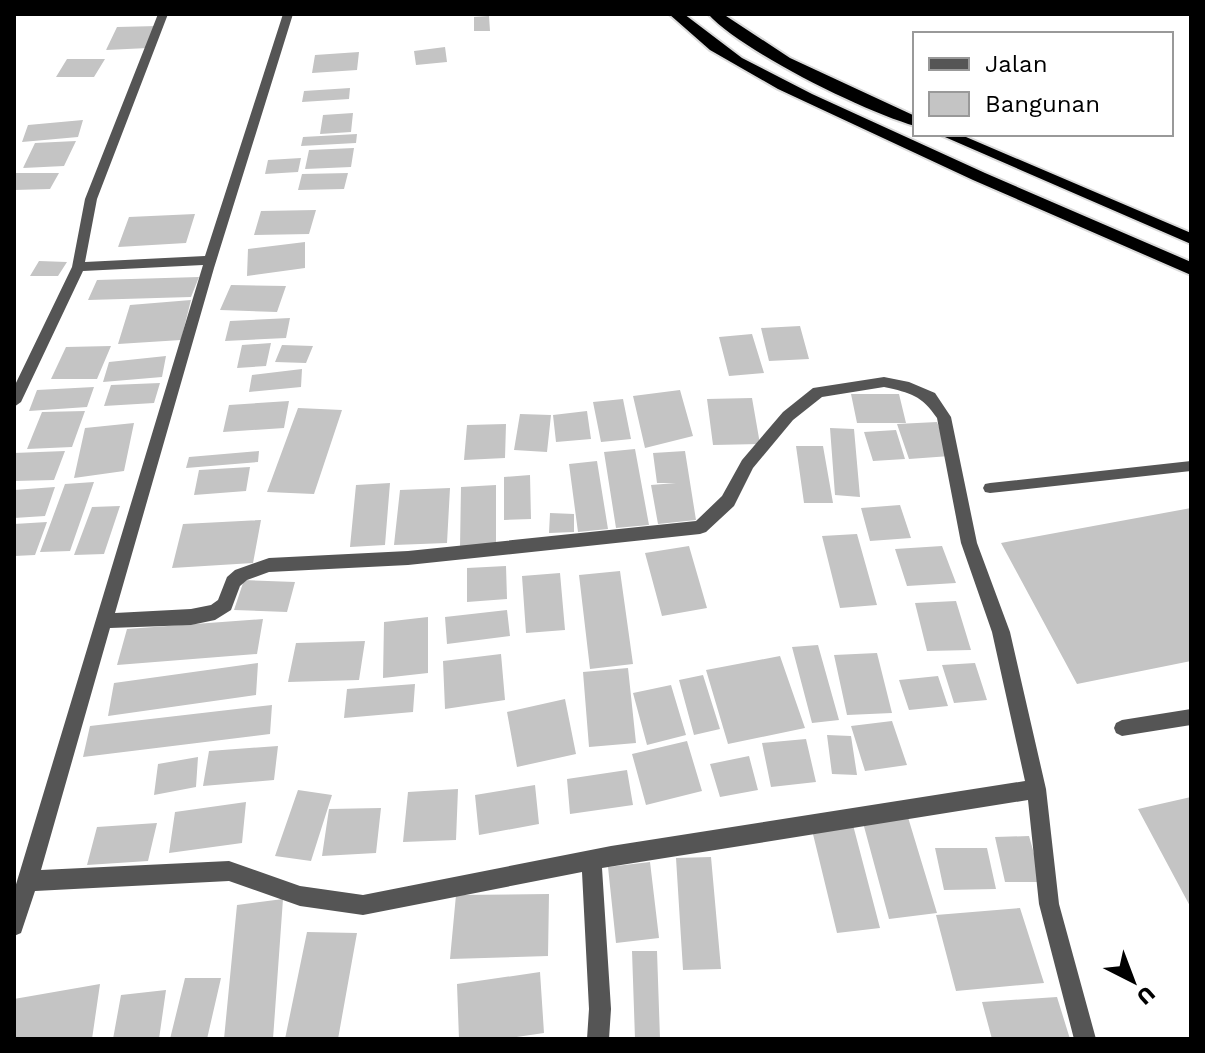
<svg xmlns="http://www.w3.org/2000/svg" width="1205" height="1053" font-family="'Work Sans',sans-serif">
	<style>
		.building { fill: #c4c4c4 }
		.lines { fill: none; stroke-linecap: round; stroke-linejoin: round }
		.trunk-casing { stroke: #dbdbdb; stroke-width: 4 }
		.service { fill: #555; fill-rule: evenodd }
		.minor { fill: #555; fill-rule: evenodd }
		.trunk { fill: #000; fill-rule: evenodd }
	</style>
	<rect width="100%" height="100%" fill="#fff"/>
	<path class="building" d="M489,16L490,31H474V17Z
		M158,26L148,48L106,50L117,27Z
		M445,47L447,62L416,65L414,51Z
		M359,52L357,70L312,73L315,55Z
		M67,59H105L94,77H56Z
		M350,88L349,99L302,102L304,91Z
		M353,113L351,132L320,134L323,115Z
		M83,120L78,137L22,142L28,125Z
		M357,134L356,143L301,146L303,137Z
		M76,141L64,166L23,168L35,143Z
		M354,148L351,167L305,169L309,150Z
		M301,158L298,172L265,174L268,160Z
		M14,173H59L50,189L14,190Z
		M348,173L344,189L298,190L302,174Z
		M316,210L309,234L254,235L261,211Z
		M195,214L186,243L118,247L129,217Z
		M305,242V268L247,276L248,249Z
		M39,261L67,262L58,276H30Z
		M199,277L191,297L88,300L97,280Z
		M231,285L286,286L277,312L220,310Z
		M191,300L181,340L118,344L130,305Z
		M290,318L286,338L225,341L230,321Z
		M800,326L809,359L769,361L761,328Z
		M752,334L764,373L729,376L719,337Z
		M271,343L266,366L237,368L242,345Z
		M282,345L313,346L306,363L275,362Z
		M111,346L97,379H51L66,347Z
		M166,356L162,377L103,382L109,362Z
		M302,369L301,387L249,392L252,375Z
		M160,383L154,403L104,406L111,385Z
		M94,387L87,407L29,411L37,390Z
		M680,390L693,436L645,448L633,396Z
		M851,394H899L906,423H857Z
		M752,398L760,444L713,445L707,399Z
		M623,399L631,439L601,442L593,402Z
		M289,401L284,428L223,432L229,405Z
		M298,408L342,410L314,494L267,492Z
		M85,411L72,447L27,449L42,412Z
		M587,411L591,439L556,442L553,415Z
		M520,414L551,415L547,452L514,450Z
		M937,422L950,456L909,459L897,424Z
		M134,423L124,471L74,478L85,428Z
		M506,424L505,458L464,460L467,425Z
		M830,428L854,429L860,497L835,495Z
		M896,430L905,459L873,461L864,432Z
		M796,446H823L833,503H804Z
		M635,449L649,525L616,528L604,452Z
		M65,451L54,480L14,481V453Z
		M259,451L258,462L186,468L189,457Z
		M685,451L696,520L658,524L651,485L676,483H657L653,453Z
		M597,461L608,529L578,532L569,464Z
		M250,467L246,491L194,495L199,470Z
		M530,475L531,519L504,520V477Z
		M94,482L70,551L40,552L65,484Z
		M390,483L385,545L350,547L356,485Z
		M496,485V545L460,548L461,487Z
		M55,487L45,516L14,518V490Z
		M450,488L447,543L394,545L400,490Z
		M900,505L911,538L870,541L861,508Z
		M120,506L104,554L74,555L92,507Z
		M1191,508V661L1077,684L1001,543Z
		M550,513L574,514V532L549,533Z
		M261,520L253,563L172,568L183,524Z
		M47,522L35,555L14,556V524Z
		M857,534L877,605L840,608L822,536Z
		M689,546L707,608L662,616L645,553Z
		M942,546L956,583L907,586L895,549Z
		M506,566L507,599L467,602V568Z
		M620,571L633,664L590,669L579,575Z
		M560,573L565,630L526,633L522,576Z
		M244,580L295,582L287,612L234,610Z
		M956,601L971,650L927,651L915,603Z
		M507,610L510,636L447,644L445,617Z
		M428,617V673L383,678L384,622Z
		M263,619L257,654L117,665L127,629Z
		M365,641L359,680L288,682L296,643Z
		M818,645L839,720L812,723L792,647Z
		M877,653L892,713L847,715L834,655Z
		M501,654L505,700L445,709L443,661Z
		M780,656L805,728L728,744L706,670Z
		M258,663L256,695L108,716L114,683Z
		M975,663L987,700L954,703L942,665Z
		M628,668L636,743L589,747L583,672Z
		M703,675L720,729L694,735L679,680Z
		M938,676L948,706L909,710L899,680Z
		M415,684L413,712L344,718L347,689Z
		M671,685L686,735L647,745L633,693Z
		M565,699L576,754L517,767L507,712Z
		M272,705L270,734L83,757L90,726Z
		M892,721L907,765L865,771L851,726Z
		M827,735L851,736L857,775L832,774Z
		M806,739L816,782L771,787L762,743Z
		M687,741L702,791L646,805L632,754Z
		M278,746L274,780L203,786L209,751Z
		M749,756L758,790L720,797L710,764Z
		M198,757L196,787L154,795L158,764Z
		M627,770L633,805L570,814L567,779Z
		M535,785L539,824L479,835L475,795Z
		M458,789L456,840L403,842L408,792Z
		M298,790L332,795L311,861L275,856Z
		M1191,797V908L1138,809Z
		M246,802L242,843L169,853L175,812Z
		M381,808L376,853L322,856L329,809Z
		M907,814L937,913L889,919L862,819Z
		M157,823L148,861L87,865L97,827Z
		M853,825L880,928L837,933L812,830Z
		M1029,836L1042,882H1005L995,837Z
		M935,848H987L996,889L944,890Z
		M711,857L721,969L683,970L676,858Z
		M650,862L659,938L616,943L608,867Z
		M549,894L548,956L450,959L456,895Z
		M283,899L273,1039H224L237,905Z
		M1020,908L1044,983L956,991L936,915Z
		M307,932L357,933L338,1039H285Z
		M632,951H657L660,1039H635Z
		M540,972L544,1033L503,1039H459L457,984Z
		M185,978H221L207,1039H170Z
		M100,984L92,1039H14V999Z
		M166,990L159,1039H113L121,995Z
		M1057,997L1070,1039H992L982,1002Z"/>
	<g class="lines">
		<g class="trunk-casing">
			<path id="trunk" d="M669,14H684L742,58L812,94L985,173L1191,262V275L973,180L778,89L710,50Z
				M708,14H723L790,58L915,116V126C865,112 743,52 708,14Z
				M938,134H959L1191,233V244Z"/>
		</g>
		<path class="service" d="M1191,461V471L990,493L985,492L983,488L985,484L990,483Z
			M1191,709V725L1122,736L1116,733L1114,728L1116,723L1122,720Z"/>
		<path class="minor" d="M158,14H168L97,199L85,262L205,256L283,14H293L214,268L115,613L191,609L211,605L218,600L227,577L235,570L269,558L408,551L696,521L722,496L742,460L783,412L813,388L884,377L909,382L935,393L951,417L977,543L1010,632L1046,789L1059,904L1096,1039H1074L1039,904L1028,800L602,868L611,1009L609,1039H587L589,1009L582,872L363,915L300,906L229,881L35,891L21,933L14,936V891L203,265L83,271L21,402L14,407V387L72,267L85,199ZM884,387C911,393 921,395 937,418L961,543L992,632L1025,781L611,846L363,895L300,886L229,861L41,870L110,628L191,625L215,620L231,610L240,586L247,580L269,572L408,565L700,534L706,532L734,506L753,468L793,420L822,397Z"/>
		<use href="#trunk" class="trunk"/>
	</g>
	<rect width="1205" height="1053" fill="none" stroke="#000000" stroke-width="32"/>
	<rect x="913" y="32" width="260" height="104" fill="#ffffff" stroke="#999999" stroke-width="2"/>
	<rect x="929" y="58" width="40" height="12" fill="#555555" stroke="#999999" stroke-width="2"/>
	<text x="985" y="72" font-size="24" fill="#000000">Jalan</text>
	<rect x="929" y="92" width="40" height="24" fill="#c4c4c4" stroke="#999999" stroke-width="2"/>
	<text x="985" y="112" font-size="24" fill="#000000">Bangunan</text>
	<g transform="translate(1133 981) rotate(138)" stroke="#ffffff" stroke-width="6" paint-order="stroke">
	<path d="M0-6L14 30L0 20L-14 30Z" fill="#000000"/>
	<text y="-12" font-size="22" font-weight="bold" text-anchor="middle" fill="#000000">U</text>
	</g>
</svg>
